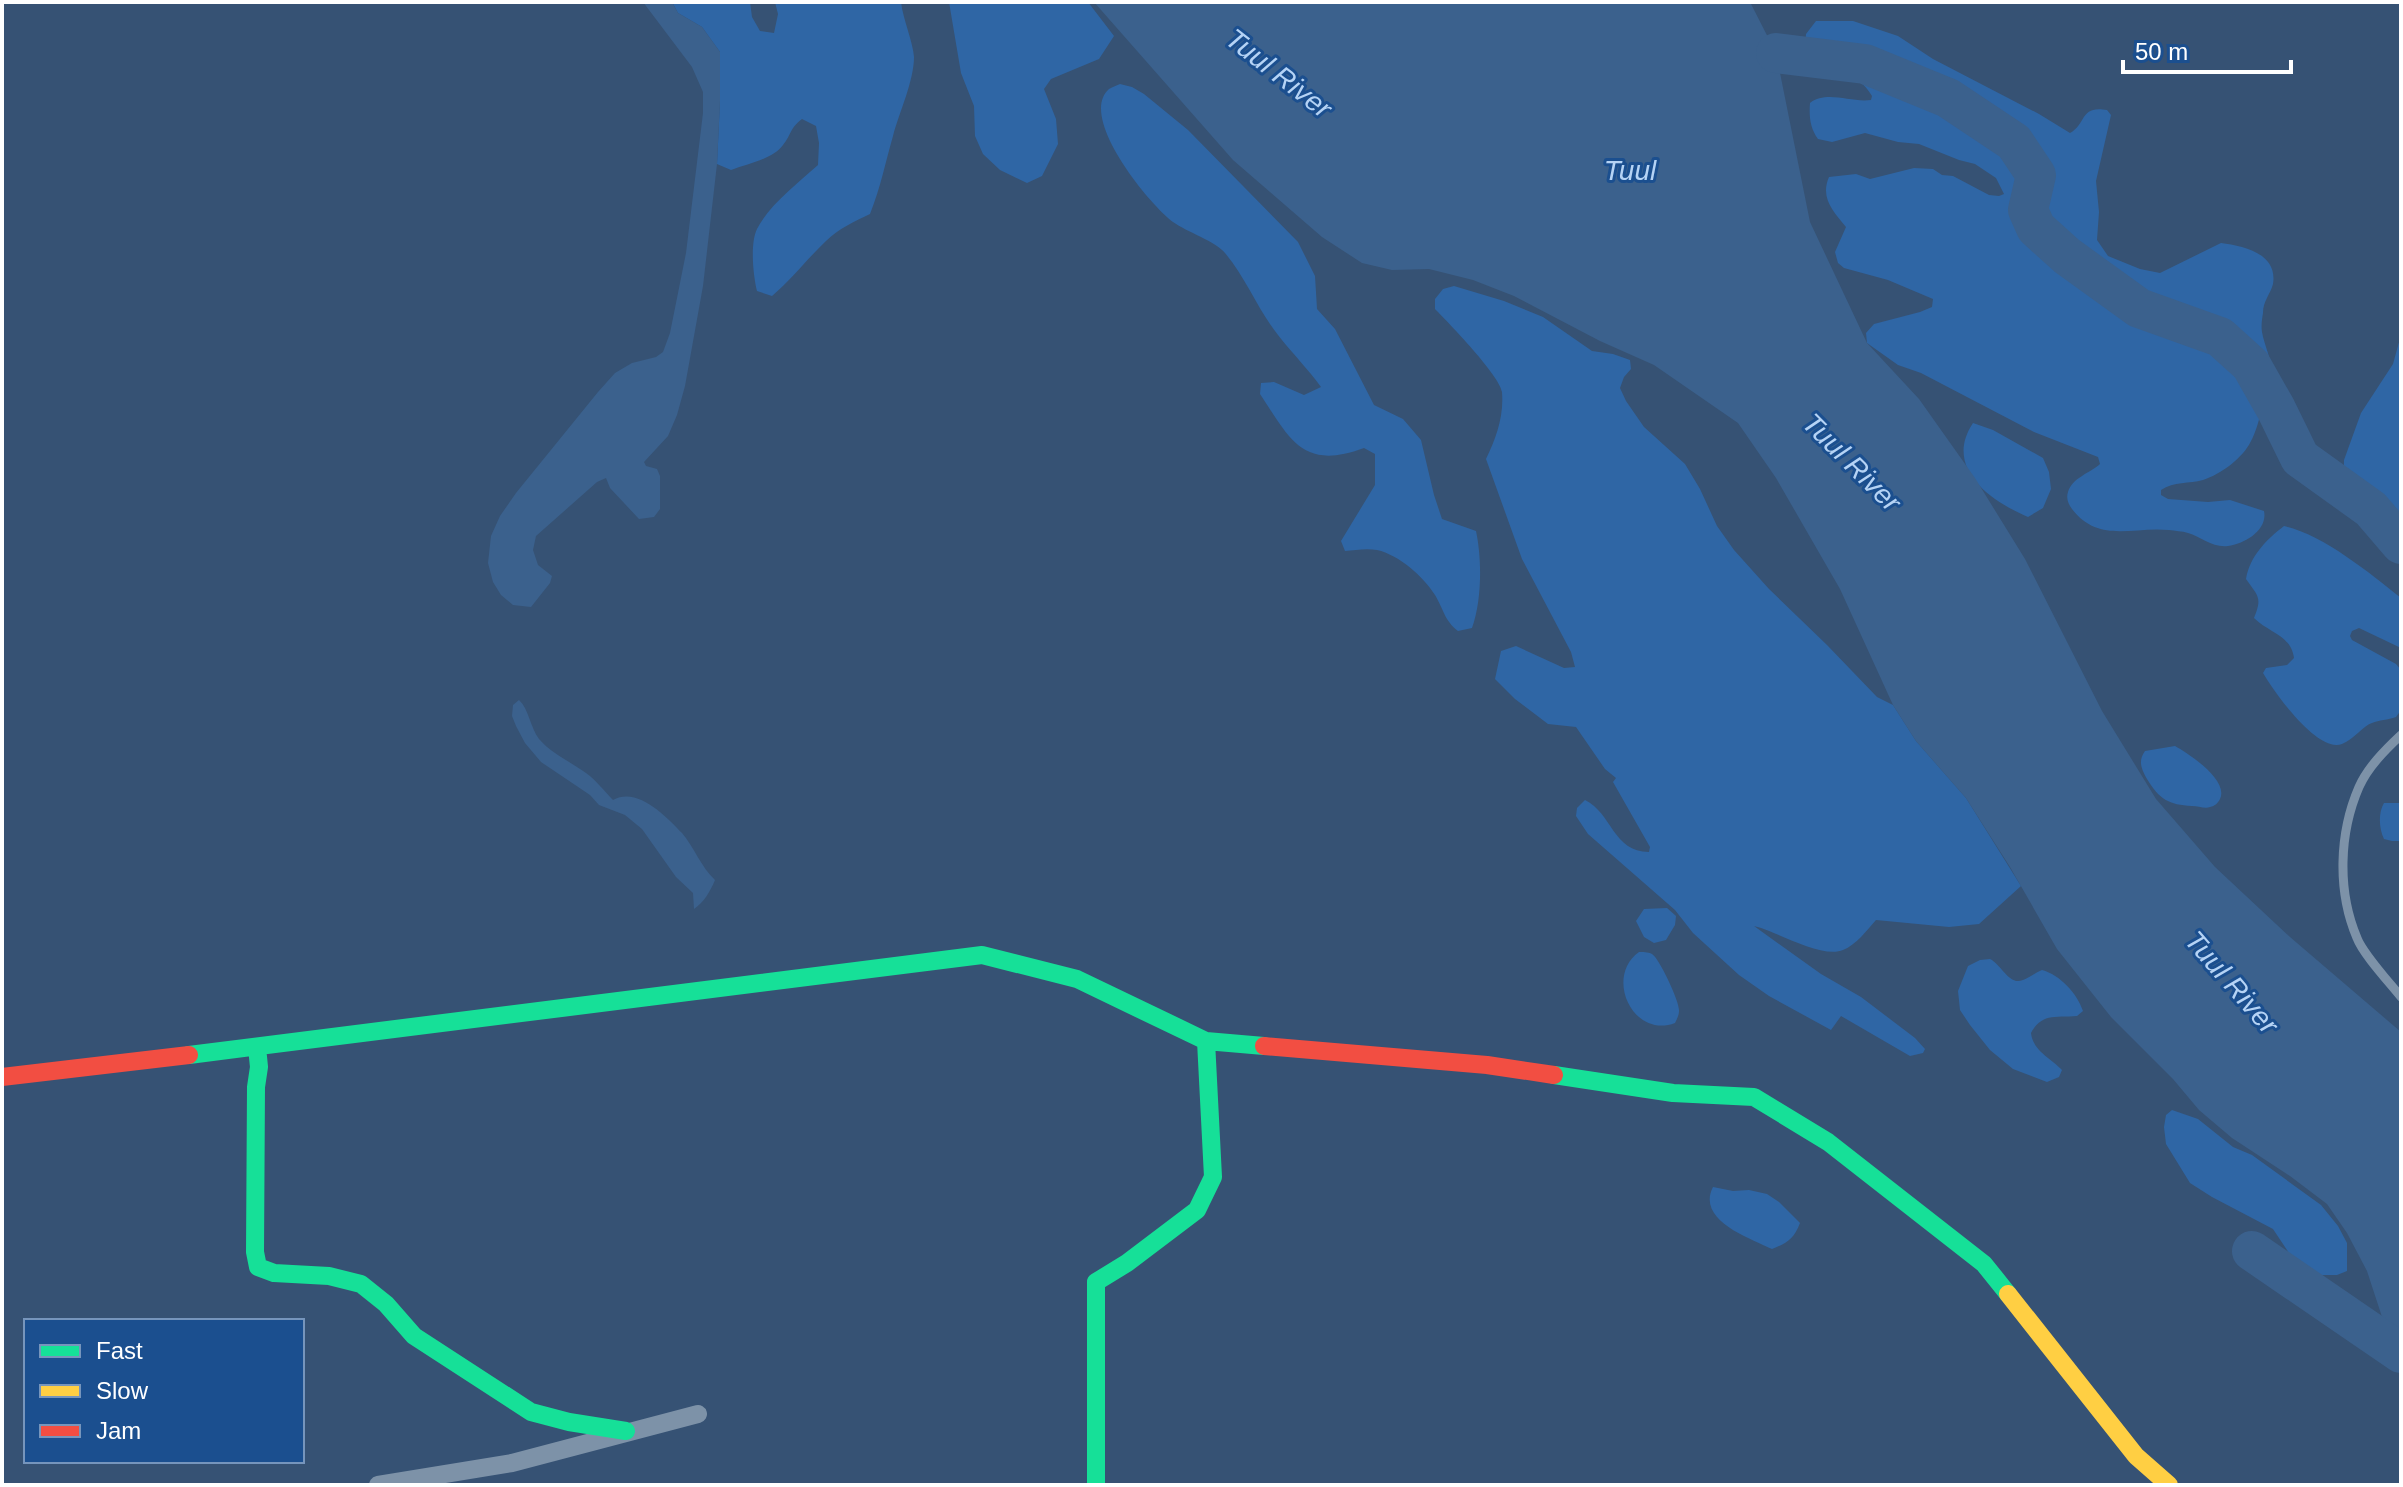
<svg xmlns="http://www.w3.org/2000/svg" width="2403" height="1487" font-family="Arial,sans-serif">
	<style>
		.green { fill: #2f66a5 }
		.water { fill: #3b618d }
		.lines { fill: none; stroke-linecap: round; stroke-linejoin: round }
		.river { stroke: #3b618d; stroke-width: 40 }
		.lane { stroke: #7d92a8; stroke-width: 9 }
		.street { stroke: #7d92a8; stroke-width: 18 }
		.fast { stroke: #16e098; stroke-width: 18 }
		.slow { stroke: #ffcf43; stroke-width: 18 }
		.jam { stroke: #f24e42; stroke-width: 18 }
		.labels { text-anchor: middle; stroke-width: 6; stroke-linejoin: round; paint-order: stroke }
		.water-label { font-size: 28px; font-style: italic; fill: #b5d3f5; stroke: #1b4f8f }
	</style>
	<rect width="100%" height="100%" fill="#365274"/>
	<path class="green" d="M672,2H750L752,17L760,31L774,33L778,14L775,2H901C903,19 913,42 914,57C914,81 899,113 893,136C885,164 881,186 870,214C855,221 838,229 826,241C807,259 792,279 772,296L757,291C753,275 750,243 757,229C770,204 797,184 818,165L819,143L816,126L802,119C789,129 792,134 783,145C773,159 747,164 731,170L717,164L720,101V52L702,27L678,13Z
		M949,2H1088L1114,36L1099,59L1051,79L1044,89L1056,119L1058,144L1042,176L1027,183L1000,170L983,154L975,136L974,106L961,73Z
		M1816,21H1853L1898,36L1933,59L2039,114L2070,133C2087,123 2080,105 2107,110L2111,115L2096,181L2099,212L2097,240L2108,256L2140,269L2160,273L2221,243C2243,246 2278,253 2273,284C2270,295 2263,301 2263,313C2262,319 2261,326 2262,332C2264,344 2270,355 2271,368C2266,387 2260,426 2251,441C2243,458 2221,474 2203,480C2189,484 2174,481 2161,490V495L2168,499L2208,502L2230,500L2264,511C2268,530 2245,544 2228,546C2213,548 2201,537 2188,533C2182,531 2175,531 2169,530C2133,526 2099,544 2072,509C2068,504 2066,498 2068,492C2072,478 2090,473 2100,464L2098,457L2034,432L1921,373L1898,365L1867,343L1866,333L1874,324L1920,312L1932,307L1933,299L1888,280L1844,268L1838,263L1835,252L1846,227C1833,211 1820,198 1829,177L1856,174L1870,179L1914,168L1933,169L1942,175L1953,176L1989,195L1999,196L2004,194L1996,178L1975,164L1959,160L1919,144L1898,142L1865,133L1832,142L1818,139C1810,128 1809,117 1810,103C1827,90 1851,103 1871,100L1872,96C1861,77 1853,81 1835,71C1823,65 1814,56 1805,46L1806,34Z
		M1120,84L1132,87L1144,94L1188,130L1298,242L1315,276L1317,309L1335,329L1374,405L1403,419L1421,440L1434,495L1442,519L1476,531C1482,559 1482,600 1472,628L1458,631C1444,620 1444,610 1435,595C1423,576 1399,555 1377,550C1367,548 1355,550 1345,551L1341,541L1375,485V454L1364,448C1302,471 1290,439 1260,394L1261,383L1274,382L1304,395L1321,387C1308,369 1292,353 1278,335C1258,310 1246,278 1225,253C1215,241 1187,232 1173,222C1150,205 1077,117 1109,89C1112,87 1116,86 1120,84Z
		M1454,286L1504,301L1543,317L1592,351L1613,354L1630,360L1631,369L1624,377L1620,388L1626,401L1644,427L1685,464L1700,489L1717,526L1734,550L1769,589L1827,645L1877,697L1893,705L1916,741L1966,798L2021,886L1979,924L1949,927L1876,920C1867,930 1856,945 1843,950C1822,959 1776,931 1754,926L1821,974L1861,997L1915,1038L1925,1049L1923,1053L1910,1056L1841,1016L1831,1030L1769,996L1739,975L1693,933L1675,910L1588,834L1576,816L1577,808L1585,800C1612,813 1613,852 1649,852L1650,847L1613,782L1616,778L1605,769L1576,727L1548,724L1515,699L1495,679L1501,651L1516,646L1564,668L1575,667L1571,652L1522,559L1486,459C1496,438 1504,417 1502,392C1500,376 1449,323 1435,309V299L1443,289Z
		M2401,335V540L2373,505L2344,478V460L2361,413L2393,364Z
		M1973,423L1993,430L2043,458L2049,472L2051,489L2043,508L2028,517C1991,501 1943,468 1973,423Z
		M2284,526C2322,534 2370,573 2401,598V648L2359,628L2352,631L2350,636L2352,640L2396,664L2401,670V710L2396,717C2388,720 2379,720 2372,723C2364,725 2354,739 2342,744C2318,754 2274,692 2263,673L2266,668L2287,665L2294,658C2291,635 2269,633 2254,618C2262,598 2259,597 2246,579C2250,556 2266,540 2284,526Z
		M2175,746C2189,754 2229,780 2220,799C2218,803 2215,806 2210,807C2205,809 2198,806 2192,806C2169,805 2159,799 2147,779C2141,768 2138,761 2145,751Z
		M2384,803H2401V841H2392L2384,839C2379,829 2378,813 2384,803Z
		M1667,908L1676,916L1675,925L1666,940L1654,943L1644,937L1636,921L1644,909Z
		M1639,952C1642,952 1648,952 1652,954C1659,958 1680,1002 1679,1011C1679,1015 1677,1019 1675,1023C1633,1039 1604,977 1639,952Z
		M1990,959C2002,965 2009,986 2023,980C2030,977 2035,973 2042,970C2060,975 2077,993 2083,1011L2077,1016C2058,1018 2042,1012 2031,1033C2033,1051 2051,1058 2062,1070L2059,1077L2047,1082L2013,1069L1990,1050L1970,1025L1960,1010L1958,991L1968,966L1980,960Z
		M2172,1110L2198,1119L2233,1147L2252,1155L2321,1205L2338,1226L2347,1243V1271L2337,1275H2321L2289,1253L2273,1229L2212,1197L2190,1183L2166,1144L2164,1127L2166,1115Z
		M1713,1187L1733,1191L1749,1190L1767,1194L1779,1202L1800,1223C1794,1239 1787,1243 1772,1249C1749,1238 1696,1220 1713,1187Z"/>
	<path class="water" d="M643,2H672L678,13L702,27L720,52V101L717,164L703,286L685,386L677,415L668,436L644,462L646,466L657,469L660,476V509L654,517L639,519L610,488L606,478L597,482L536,536L533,550L538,565L552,576L550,583L531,607L513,605L501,595L493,582L488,563L491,536L500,516L516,493L598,392L615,373L632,363L656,357L663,352L670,333L686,253L703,113V92L692,67Z
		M1094,2H1750L1776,53L1810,222L1867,343L1919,399L1975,478L2025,559L2102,711L2156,799L2215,867L2290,937L2401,1032V1355L2384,1323L2367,1271L2347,1233L2327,1204L2290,1176L2232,1138L2199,1110L2173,1079L2111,1017L2057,949L2010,867L1966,798L1916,741L1893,705L1840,589L1776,478L1738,423L1654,365L1600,341L1514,296L1473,280L1429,269L1392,270L1362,263L1322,237L1233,160Z
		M519,700C529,709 530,727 539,739C552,754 571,762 586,773C597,781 604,791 613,800C637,786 666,816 682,833C694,847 701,867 715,880C710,892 704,902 694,909L693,893L676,877L642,829L625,815L599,805L590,795L541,762L525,743L516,726L512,716L513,705Z"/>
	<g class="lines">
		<path class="river" d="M1776,53L1865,64L1948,98L2014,142L2036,175L2028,210L2036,228L2067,256L2139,308L2220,337L2251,365L2276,409L2300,458L2371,509L2401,544
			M2252,1251L2401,1353"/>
		<path class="lane" d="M2401,735C2385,750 2368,767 2359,787C2339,833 2337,891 2357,938C2363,954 2389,982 2401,997"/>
		<path class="street" d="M378,1485L512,1463L698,1414"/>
		<path class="fast" d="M257,1047L259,1067L256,1087L255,1252L258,1267L274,1273L329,1276L361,1284L386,1304L414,1336L531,1412L569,1422L626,1431
			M189,1055L982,955L1077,979L1206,1041L1264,1046
			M1554,1075L1673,1093L1754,1097L1828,1142L1984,1264L2008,1294
			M1096,1485V1282L1127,1263L1197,1210L1213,1177L1206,1041"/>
		<path class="slow" d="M2008,1294L2136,1456L2169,1485"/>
		<path class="jam" d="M1264,1046L1487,1065L1554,1075
			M2,1077L189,1055"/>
	</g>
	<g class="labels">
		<g class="water-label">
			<text transform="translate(1279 73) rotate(38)" y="10">Tuul River</text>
			<text x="1630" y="180">Tuul</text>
			<text transform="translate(1852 462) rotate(45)" y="10">Tuul River</text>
			<text transform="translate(2232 982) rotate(49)" y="10">Tuul River</text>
		</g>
	</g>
	<rect width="2403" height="1487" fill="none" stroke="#ffffff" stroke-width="8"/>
	<rect x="24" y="1319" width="280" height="144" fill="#1b4f8f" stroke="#7695bc" stroke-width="2"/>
	<rect x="40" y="1345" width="40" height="12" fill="#16e098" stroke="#7695bc" stroke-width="2"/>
	<text x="96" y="1359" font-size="24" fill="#ffffff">Fast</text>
	<rect x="40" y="1385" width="40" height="12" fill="#ffcf43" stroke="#7695bc" stroke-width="2"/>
	<text x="96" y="1399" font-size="24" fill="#ffffff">Slow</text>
	<rect x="40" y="1425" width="40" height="12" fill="#f24e42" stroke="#7695bc" stroke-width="2"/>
	<text x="96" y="1439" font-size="24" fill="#ffffff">Jam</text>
	<path d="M2123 60v12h168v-12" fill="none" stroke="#ffffff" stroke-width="4"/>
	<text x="2135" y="60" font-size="24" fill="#ffffff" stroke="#1b4f8f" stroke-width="6" paint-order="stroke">50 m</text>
</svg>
